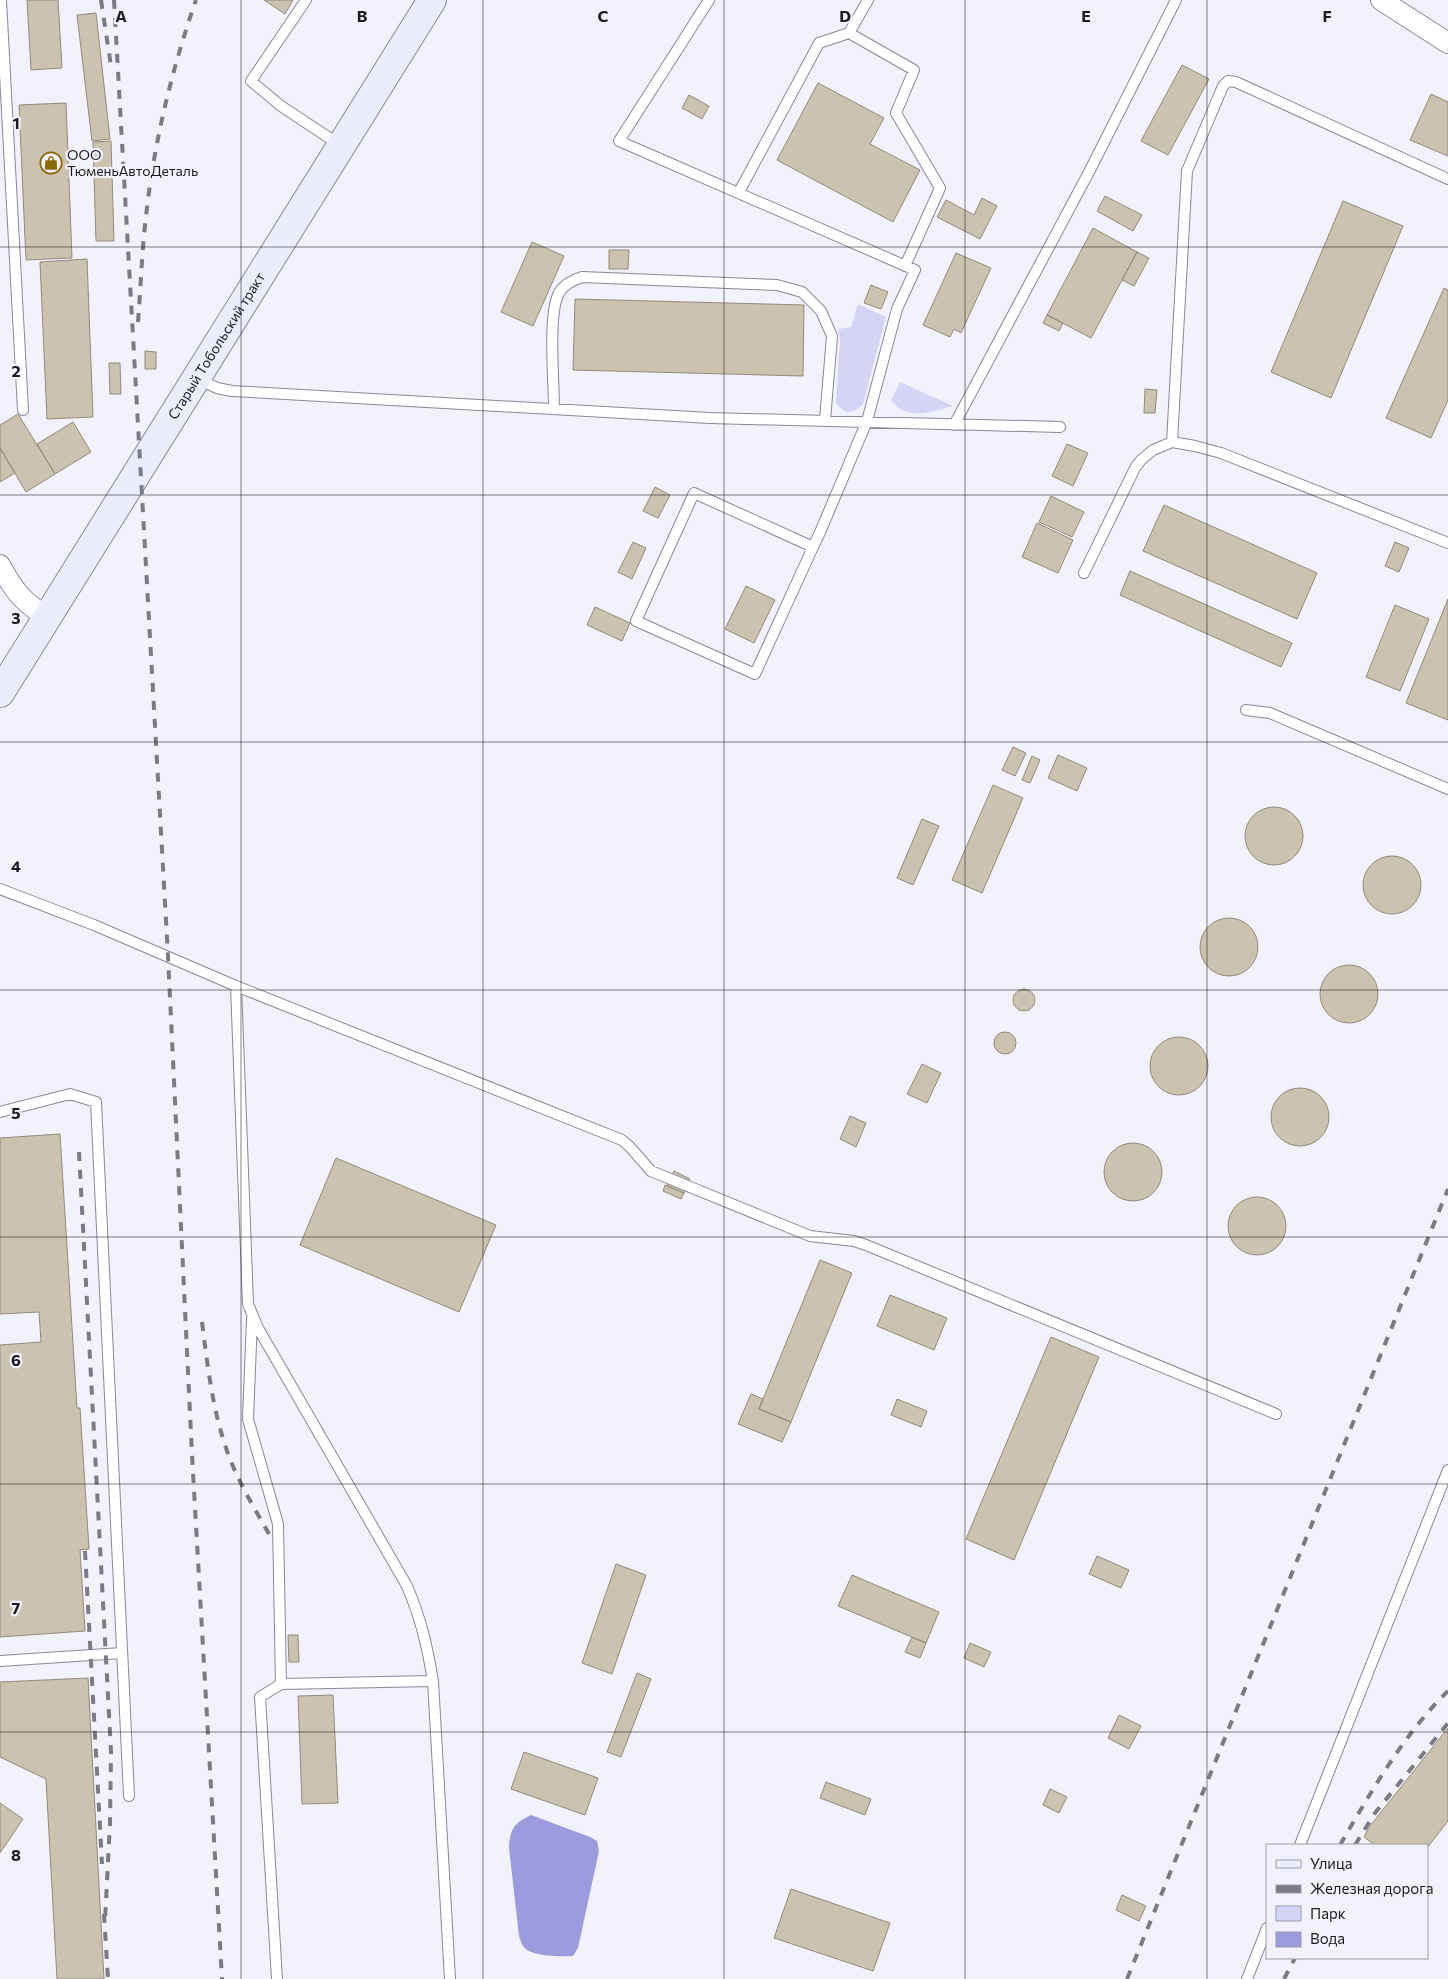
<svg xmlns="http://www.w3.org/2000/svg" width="1448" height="1979" font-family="Commissioner,sans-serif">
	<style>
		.green { fill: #d4d5f6 }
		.water { fill: #9b9bdd }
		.building { fill: #cbc2af; stroke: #938a78 }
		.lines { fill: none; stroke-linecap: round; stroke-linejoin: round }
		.lane-casing { stroke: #87889b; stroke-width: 12 }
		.street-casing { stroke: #87889b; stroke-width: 22 }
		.secondary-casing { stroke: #87889b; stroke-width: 30 }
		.lane { stroke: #fff; stroke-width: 10 }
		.street { stroke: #fff; stroke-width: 20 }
		.secondary { stroke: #ececff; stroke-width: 28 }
		.rail { stroke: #7a7b84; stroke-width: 4; stroke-dasharray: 9 9; stroke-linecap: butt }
		.grid { fill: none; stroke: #1b1b22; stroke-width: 1; stroke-opacity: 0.55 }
		.labels { text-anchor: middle; stroke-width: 4.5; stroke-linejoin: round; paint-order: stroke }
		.poi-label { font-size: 14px; fill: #1b1b22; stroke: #f1f2fe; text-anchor: start }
		.street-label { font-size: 14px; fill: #1b1b22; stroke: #f1f2fe }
		.grid-label { font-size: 16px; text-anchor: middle; font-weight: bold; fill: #1b1b22; stroke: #f1f2fe; stroke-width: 4.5; stroke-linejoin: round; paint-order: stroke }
	</style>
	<rect width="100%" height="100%" fill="#f1f2fe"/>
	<path class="green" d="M858,304L886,317L863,404C853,415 845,415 836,403L840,338L838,329L851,327Z
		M900,382L953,406C930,412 908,422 891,400Z"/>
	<path class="water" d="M531,1815L590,1837L597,1841L599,1851L578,1948L573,1956C562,1957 536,1956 527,1950C522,1947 521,1941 519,1936L509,1848C510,1829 514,1823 531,1815Z"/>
	<path class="building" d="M27,0H58L62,68L31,70Z
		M264,0H293L285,14Z
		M96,13L110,139L92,141L77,15Z
		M1182,65L1209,79L1168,155L1141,141Z
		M818,83L884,118L870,144L920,170L893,222L777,160Z
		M1431,94L1448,102V156L1410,140Z
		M689,95L709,106L702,119L682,108Z
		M66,103L72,258L26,260L19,105Z
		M111,141L114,241H96L93,142Z
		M1105,196L1142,215L1133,231L1097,211Z
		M982,198L997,206L980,239L937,217L946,200L974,215Z
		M1343,201L1403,226L1331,398L1271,372Z
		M1093,228L1137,252L1091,338L1047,315Z
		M532,242L564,256L533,326L501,312Z
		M609,250H629L628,269H609Z
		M1137,252L1149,258L1134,286L1122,280Z
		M956,253L991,268L961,333L954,329L950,337L923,325Z
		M87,259L93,417L47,419L40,262Z
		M871,285L888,292L881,309L864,303Z
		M1444,288L1448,290V400L1431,438L1386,418Z
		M575,299L804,305L803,376L573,370Z
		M1047,315L1063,323L1059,331L1043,323Z
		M145,351L156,352V369H145Z
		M109,363H120L121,394H110Z
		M1145,389L1157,390L1155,413H1144Z
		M18,414L55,474L26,492L0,448V425Z
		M73,422L91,452L55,474L37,444Z
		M1067,444L1088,453L1073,486L1052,476Z
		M0,448L15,473L0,482Z
		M655,487L670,495L658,518L643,511Z
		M1051,496L1084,512L1072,537L1039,522Z
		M1164,505L1317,573L1297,619L1143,551Z
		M1037,523L1073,540L1058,573L1022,557Z
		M633,542L646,548L632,579L618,572Z
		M1395,542L1409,548L1399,572L1385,566Z
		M1130,571L1292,643L1281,667L1120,595Z
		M746,586L775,600L754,643L725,629Z
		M1448,599V720L1406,703Z
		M1395,605L1429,619L1400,691L1366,677Z
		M595,607L630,623L622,641L587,625Z
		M1013,747L1026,753L1015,776L1002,770Z
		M1058,755L1087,768L1077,791L1048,778Z
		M1032,756L1040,760L1030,783L1022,780Z
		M993,785L1023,798L982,893L952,880Z
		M1245 836a29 29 0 1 1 58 0a29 29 0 1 1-58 0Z
		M922,819L939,826L913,885L897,878Z
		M1363 885a29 29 0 1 1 58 0a29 29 0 1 1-58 0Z
		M1200 947a29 29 0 1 1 58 0a29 29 0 1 1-58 0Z
		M1320 994a29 29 0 1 1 58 0a29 29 0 1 1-58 0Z
		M1013 1000a11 11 0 1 1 22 0a11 11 0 1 1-22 0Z
		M994 1043a11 11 0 1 1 22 0a11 11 0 1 1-22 0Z
		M1150 1066a29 29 0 1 1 58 0a29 29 0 1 1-58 0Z
		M922,1064L941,1073L927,1103L907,1094Z
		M1271 1117a29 29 0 1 1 58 0a29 29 0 1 1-58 0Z
		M850,1116L866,1123L856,1147L840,1139Z
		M60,1134L77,1408H80L89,1549L80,1550L85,1631L0,1637V1345L41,1342L39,1312L0,1314V1138Z
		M1104 1172a29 29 0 1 1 58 0a29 29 0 1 1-58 0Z
		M336,1158L496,1225L459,1312L300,1245Z
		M674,1171L690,1179L684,1193L667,1186Z
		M665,1185L684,1193L681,1199L663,1191Z
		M1228 1226a29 29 0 1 1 58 0a29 29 0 1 1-58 0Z
		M820,1260L852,1273L791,1422L759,1409Z
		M890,1295L947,1318L934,1350L877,1326Z
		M1051,1337L1099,1357L1014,1560L966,1539Z
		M751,1394L763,1399L759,1409L791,1422L782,1442L738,1424Z
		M897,1399L927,1411L921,1427L891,1415Z
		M1097,1556L1129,1570L1121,1588L1089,1574Z
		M616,1564L646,1575L612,1674L582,1663Z
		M852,1575L939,1612L926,1643L838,1606Z
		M288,1635H298L299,1662H289Z
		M912,1637L926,1643L920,1658L905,1652Z
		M970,1643L991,1652L984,1667L964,1658Z
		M637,1673L651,1679L621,1757L607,1752Z
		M88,1678L104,1979H57L46,1779L0,1757V1682Z
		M333,1695L338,1803L302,1804L298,1696Z
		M1119,1715L1141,1726L1129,1749L1108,1738Z
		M1448,1728V1821L1427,1848V1845H1375L1364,1837L1370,1826Z
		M524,1752L598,1778L585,1815L511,1789Z
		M826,1782L871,1799L865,1815L820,1798Z
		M1050,1789L1067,1797L1059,1813L1043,1805Z
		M0,1803L23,1819L0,1853Z
		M791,1889L890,1923L873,1971L774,1938Z
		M1122,1895L1146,1906L1139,1921L1116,1910Z"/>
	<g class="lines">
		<g class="lane-casing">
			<path id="lane" d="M1,0L23,410
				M306,0L251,81L281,106L340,145
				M709,0L619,141L915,270L897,309L867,421L821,530L813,547L755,674L636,621L694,493L813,547
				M849,33L914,70L896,113L940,188L905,266
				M739,192L819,43L849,33L868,0
				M198,379L217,388L232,391L710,418L1060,427
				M554,408C554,381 548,318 558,295C562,285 573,280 582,277L777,285L802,292L821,311L832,336L825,420
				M954,425L1089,172L1176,0
				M1172,442L1187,171L1223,86L1228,81L1236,82L1448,179
				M1084,573L1135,468L1141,460L1153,450L1172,442L1195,446L1221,453L1448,543
				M1246,710L1270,713L1448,789
				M0,889L94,925L236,986L622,1140L630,1147L651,1171L810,1236L854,1241L866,1245L1276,1414
				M236,986L248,1304L258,1328L407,1586C421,1619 427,1645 433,1681L450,1979
				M0,1112L70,1094L96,1102L129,1796
				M252,1319L248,1419L278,1524L281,1684L260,1697L277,1979
				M0,1661L122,1653
				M281,1684L433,1681
				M1300,1845L1448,1470
				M1247,1979L1267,1928"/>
		</g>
		<g class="street-casing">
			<path id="street" d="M1381,0L1448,43
				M0,565C13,589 22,602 47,617"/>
		</g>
		<g class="secondary-casing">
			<g id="secondary">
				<path id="s1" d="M0,693L432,0"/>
			</g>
		</g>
		<use href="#lane" class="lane"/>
		<use href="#street" class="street"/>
		<use href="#secondary" class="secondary"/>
		<path class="rail" d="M101,0L111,66
			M114,0L168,956L192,1455L222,1979
			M138,322C141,284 142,246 147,208C155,138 173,66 196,0
			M79,1152L111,1752L110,1823L105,1921
			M202,1322C208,1369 213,1415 230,1459C240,1485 255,1509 269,1534
			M85,1551L102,1864
			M1340,1845C1371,1792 1403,1735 1448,1691
			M1355,1845L1375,1813L1448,1723
			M104,1914L108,1979
			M1127,1979L1448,1189
			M1284,1979L1295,1958"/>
	</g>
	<path class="grid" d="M241,0V1979M483,0V1979M724,0V1979M965,0V1979M1207,0V1979M0,247H1448M0,495H1448M0,742H1448M0,990H1448M0,1237H1448M0,1484H1448M0,1732H1448"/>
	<defs>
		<g id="shop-ring" transform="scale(1.125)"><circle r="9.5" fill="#f1f2fe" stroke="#8b6809" stroke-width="1.5"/><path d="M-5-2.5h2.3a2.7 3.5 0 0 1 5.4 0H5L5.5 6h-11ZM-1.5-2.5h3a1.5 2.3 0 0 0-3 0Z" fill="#8b6809"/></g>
	</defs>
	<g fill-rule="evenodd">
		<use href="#shop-ring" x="51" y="163"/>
	</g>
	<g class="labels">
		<g class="poi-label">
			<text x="67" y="160">ООО<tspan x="67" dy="16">ТюменьАвтоДеталь</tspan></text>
		</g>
		<g class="street-label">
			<text dy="5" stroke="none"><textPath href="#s1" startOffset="409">Старый Тобольский тракт</textPath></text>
		</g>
	</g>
	<g class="grid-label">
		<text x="121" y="22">A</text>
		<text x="362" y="22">B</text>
		<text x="603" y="22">C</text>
		<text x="845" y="22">D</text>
		<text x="1086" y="22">E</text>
		<text x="1327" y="22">F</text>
		<text x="16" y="129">1</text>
		<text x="16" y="377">2</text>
		<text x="16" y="624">3</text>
		<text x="16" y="872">4</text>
		<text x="16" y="1119">5</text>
		<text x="16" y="1366">6</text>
		<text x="16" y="1614">7</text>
		<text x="16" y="1861">8</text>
	</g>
	<rect x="1266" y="1844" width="162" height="115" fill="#f1f2fe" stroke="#9b9ca6"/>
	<rect x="1276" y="1860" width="25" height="8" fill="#ececff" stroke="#9b9ca6"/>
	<text x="1310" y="1869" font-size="15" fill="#1b1b22">Улица</text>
	<rect x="1276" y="1885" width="25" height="8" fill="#7a7b84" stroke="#9b9ca6"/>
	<text x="1310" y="1894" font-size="15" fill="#1b1b22">Железная дорога</text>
	<rect x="1276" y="1906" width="25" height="15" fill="#d4d5f6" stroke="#9b9ca6"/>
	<text x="1310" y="1919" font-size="15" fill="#1b1b22">Парк</text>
	<rect x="1276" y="1932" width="25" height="15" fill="#9b9bdd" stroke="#9b9ca6"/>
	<text x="1310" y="1944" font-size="15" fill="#1b1b22">Вода</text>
</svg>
